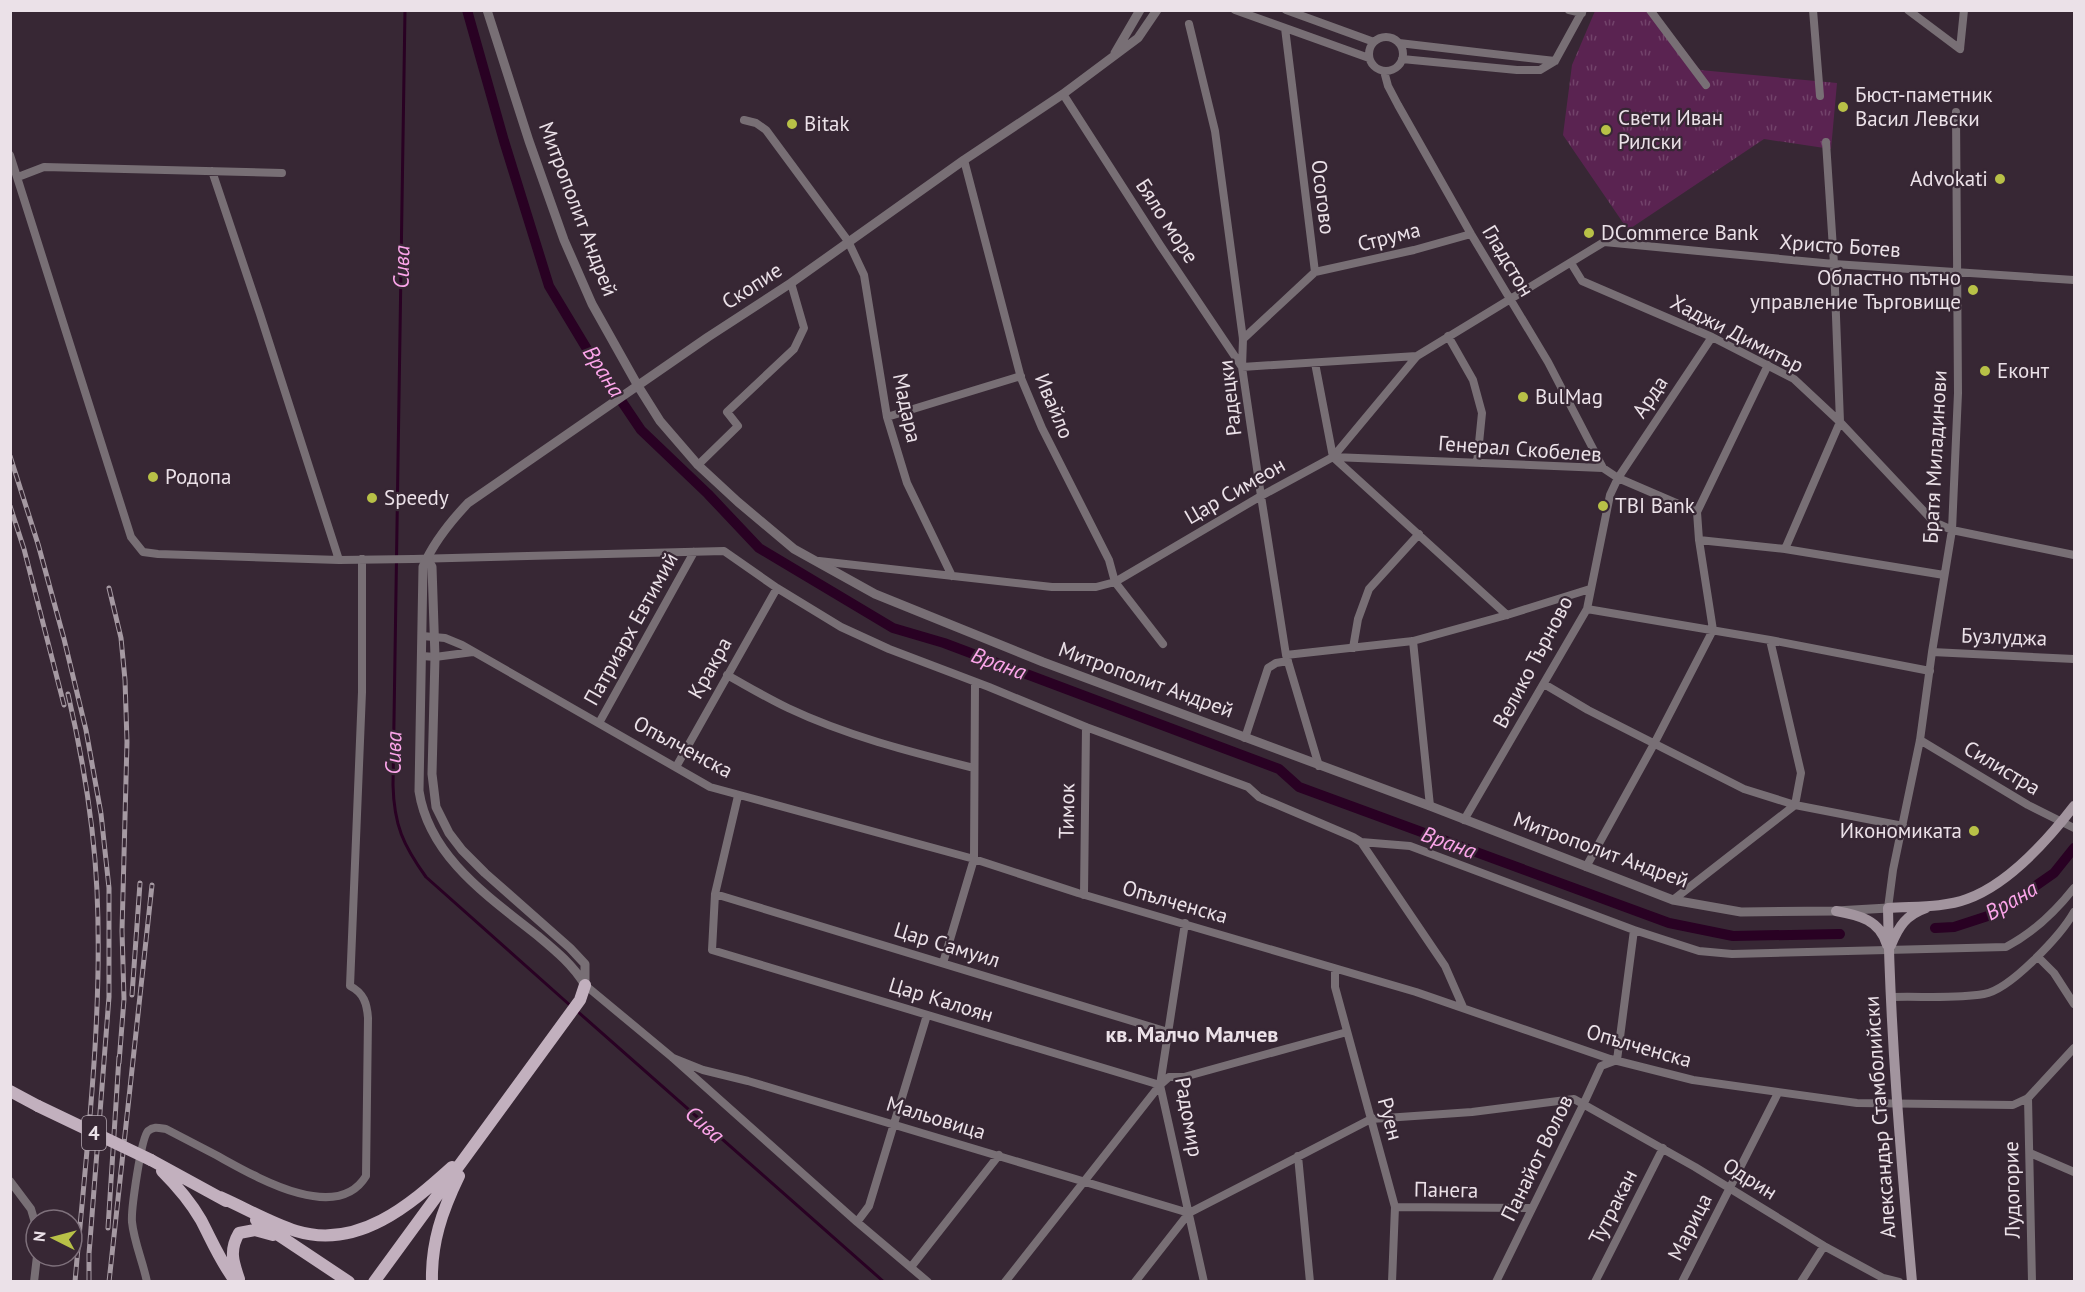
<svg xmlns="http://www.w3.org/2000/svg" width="2085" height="1292" font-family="'PT Sans',sans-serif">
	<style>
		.park { fill: url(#park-tufts) }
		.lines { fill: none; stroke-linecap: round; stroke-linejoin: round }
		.stream { stroke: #290123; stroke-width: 3 }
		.canal { stroke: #290123; stroke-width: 10 }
		.minor { stroke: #786f75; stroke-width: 8 }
		.tertiary { stroke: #786f75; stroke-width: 9 }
		.secondary { stroke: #a2949e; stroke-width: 10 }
		.primary { stroke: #c2b0be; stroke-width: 12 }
		.rail-casing { stroke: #a599a2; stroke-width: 5 }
		.rail { stroke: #372734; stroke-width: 3; stroke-dasharray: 9; stroke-linecap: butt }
		.primary-bridge { stroke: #c2b0be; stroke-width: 12 }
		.poi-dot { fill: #b8c147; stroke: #372734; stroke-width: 2 }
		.labels { text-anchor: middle; stroke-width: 4.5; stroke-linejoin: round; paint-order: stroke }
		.shield { fill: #372734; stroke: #b5a9b2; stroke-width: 1.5 }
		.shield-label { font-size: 20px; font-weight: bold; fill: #ebe1e8 }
		.poi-label { font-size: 21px; fill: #ebe1e8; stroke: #372734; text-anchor: start }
		.street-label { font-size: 21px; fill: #ebe1e8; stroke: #372734 }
		.water-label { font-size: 22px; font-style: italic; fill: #fca5ea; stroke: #372734 }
		.neighbourhood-label { font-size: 22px; font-weight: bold; fill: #ebe1e8; stroke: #372734 }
	</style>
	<defs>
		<pattern id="park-tufts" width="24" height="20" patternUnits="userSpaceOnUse" patternTransform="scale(1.5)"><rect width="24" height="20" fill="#5a2351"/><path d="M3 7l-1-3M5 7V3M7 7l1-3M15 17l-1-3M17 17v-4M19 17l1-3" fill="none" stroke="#72436a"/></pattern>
	</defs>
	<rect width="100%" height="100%" fill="#372734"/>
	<path class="park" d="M1595,11H1654L1700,70L1837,83L1831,149L1764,139L1628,230L1563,135L1572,65Z"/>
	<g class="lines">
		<path class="stream" d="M405,10L393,785C394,825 403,845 426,877L572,1007
			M577,1011L884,1282"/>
		<path class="canal" d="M467,10L504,141L549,286L593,359L641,430L708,494L759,548L893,628L944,643L1279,769L1299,787L1669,923L1733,936L1840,934
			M1935,928L1954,927L1997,913L2054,873L2074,848"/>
		<path class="minor" d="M1235,10L1369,58
			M1286,10L1374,42
			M1569,10L1582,13
			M1650,10L1706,85
			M1813,10L1820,96
			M1908,10L1960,49
			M1189,24L1215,131L1243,339L1242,367L1261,496L1286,655L1319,766
			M1369 54a17 17 0 1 1 34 0a17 17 0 1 1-34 0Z
			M1399,43L1555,61
			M1960,49L1964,10
			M1402,59L1517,70H1540L1555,61L1583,10
			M1384,71L1388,86L1398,105L1471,234L1548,362L1603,468
			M1063,94L1160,245L1242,367L1417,356
			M744,120L756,123L766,130L848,241L864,275L887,417L907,483L952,576
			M10,155L131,537L143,552L158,554L339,560L413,559L724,551L777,588L841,627L889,649L989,687L1086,727L1248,787L1259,797L1353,837L1361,842L1410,846L1634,930
			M964,160L1021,378L1042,428L1109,560L1115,582L1163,644
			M212,171L260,314L339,560
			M18,177L44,167L282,173
			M1571,263L1582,281L1712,337L1794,379L1840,422L1934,522L1952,530L2074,555
			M1315,272L1414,250L1471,234
			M1448,336L1473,380L1482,413L1477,463
			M1243,339L1315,272L1285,28
			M1315,363L1333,457L1507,615
			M887,417L1021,376
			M1333,457L1603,468L1618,478L1697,512
			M698,465L738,426L727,412L794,349L804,328L791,283
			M1699,540L1785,549L1944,575
			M1785,549L1840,422L1834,264L1826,142
			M819,561L1052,587H1096L1115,582L1261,496L1333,457L1417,356L1604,242L1834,264L2074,280
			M1587,609L1770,640L1930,671
			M422,636L445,638L462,645L710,787L974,859L1078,893L1416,992L1610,1059L1693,1080L1857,1103L2013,1105L2028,1098L2074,1048
			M1413,641L1430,806
			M1353,648L1358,619L1369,589L1419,534
			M1932,652L2074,659
			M1286,655L1413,641L1507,615L1590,589
			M422,656L435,657L473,652
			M727,675C747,686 767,698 788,708C847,736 911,752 974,768
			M1544,684L1588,710L1744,789L1795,805L1801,773L1770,640
			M599,723L694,552
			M1245,738L1268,668L1276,663L1288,661
			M1920,740L2028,805L2074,828
			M676,767L777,588
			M738,796L715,894L712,950L1160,1085
			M1464,820L1587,609L1610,495L1618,478L1712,337
			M1361,842L1445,966L1463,1007
			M1586,867L1654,744L1713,630L1699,540L1697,512L1768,365
			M715,894L1168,1032
			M1084,895L1086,727
			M1673,900L1795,805L1903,826
			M1888,908L1893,870L1920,740L1932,652L1952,530L1958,393L1956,112
			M1185,923L1160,1085L1204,1282
			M2038,957L2054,973L2074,1004
			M943,963L974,859L975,683
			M1335,969V987L1395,1207L1392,1282
			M585,985L673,1058L857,1222L928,1282
			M1892,997C1922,996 1954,999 1984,994C2010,990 2061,935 2074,912
			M673,1058L703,1070L748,1081L1189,1213
			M2028,1098L2032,1282
			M2030,1153L2074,1172
			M1298,1156L1310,1282
			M10,1181L31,1209L36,1226
			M1395,1207L1532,1208
			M857,1222L869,1206L927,1015
			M911,1267L999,1155
			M34,1282L37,1256
			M147,1282C143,1262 134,1242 132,1222C131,1210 141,1138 148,1131C154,1126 159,1128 166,1129C183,1138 199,1146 216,1155C251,1174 336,1226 366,1176L368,1018C367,1004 364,993 350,986L362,692V559
			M1005,1282L1160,1085L1169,1077H1184L1347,1032
			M1135,1282L1189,1213L1371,1119L1472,1112L1574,1099L1695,1167L1824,1246L1883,1278L1899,1282
			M1496,1282L1584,1103L1601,1066L1617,1060L1634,930L1699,951L1732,954L2006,947C2033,933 2055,912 2074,888
			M1595,1282L1663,1148
			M1682,1282L1778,1093
			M1801,1282L1824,1246"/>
		<path class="tertiary" d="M487,10L529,141L564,240L592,304L638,386L660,421L698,465L738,502L794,549L875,594L1043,662L1430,806L1673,900L1741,912L1836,911L1888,908
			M1115,53L1140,10
			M427,558L432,567L435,657L432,774L436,807L449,833L462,850L485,873L570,948L585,964V985
			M585,985C573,965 556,951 538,936C489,897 429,857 419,791L423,567C433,543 450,522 468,503L708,337L791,283L964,160L1063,94L1138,38L1157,10"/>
		<path class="secondary" d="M1836,911C1859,915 1880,920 1887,945
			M1891,945C1899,926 1906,915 1926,908
			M1912,1282C1901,1157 1890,1033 1888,908C1913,906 1943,908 1967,899C2009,884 2047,841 2074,806"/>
		<path class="primary" d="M10,1091L38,1106
			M151,1160L226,1201
			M162,1171C177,1186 190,1201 201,1220C212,1241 221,1263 236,1282
			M220,1197C245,1208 271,1223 296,1231C358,1250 410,1205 452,1167
			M256,1220L349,1282
			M239,1279C233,1262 229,1250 239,1233L255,1230L273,1235
			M374,1282L580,1000L585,985
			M432,1282C431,1243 442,1211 459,1176"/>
		<g class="rail-casing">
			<path id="rail" d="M10,456L38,544L64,639L86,730L101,814L109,888V997L89,1254V1282
				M10,506L24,549L64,705
				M109,588L121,638L125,680L127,742L122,931L124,999L119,1063
				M68,694C83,759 94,825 97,891C103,1021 86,1152 75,1282
				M132,995L140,883
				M108,1228L119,1057
				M109,1282L152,885"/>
		</g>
		<use href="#rail" class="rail"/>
		<path class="primary-bridge" d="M38,1106L151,1160"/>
	</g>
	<g class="poi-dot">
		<circle cx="1843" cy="107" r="6"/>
		<circle cx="792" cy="124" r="6"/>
		<circle cx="1606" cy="130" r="6"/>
		<circle cx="2000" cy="179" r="6"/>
		<circle cx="1589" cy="233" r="6"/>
		<circle cx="1973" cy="290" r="6"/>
		<circle cx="1985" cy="371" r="6"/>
		<circle cx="1523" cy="397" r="6"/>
		<circle cx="153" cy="477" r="6"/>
		<circle cx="372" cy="498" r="6"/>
		<circle cx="1603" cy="506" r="6"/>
		<circle cx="1974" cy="831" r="6"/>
	</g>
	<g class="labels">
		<rect class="shield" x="82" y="1116" width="24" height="34" rx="4.5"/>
		<g class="shield-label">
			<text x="94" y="1140">4</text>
		</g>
		<g class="poi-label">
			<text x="1855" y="102">Бюст-паметник<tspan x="1855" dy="24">Васил Левски</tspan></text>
			<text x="1618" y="125">Свети Иван<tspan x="1618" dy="24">Рилски</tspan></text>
			<text x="804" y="131">Bitak</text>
			<text x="1988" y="186" text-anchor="end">Advokati</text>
			<text x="1601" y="240">DCommerce Bank</text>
			<text x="1961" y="285" text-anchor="end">Областно пътно<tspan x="1961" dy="24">управление Търговище</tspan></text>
			<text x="1997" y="378">Еконт</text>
			<text x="1535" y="404">BulMag</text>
			<text x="165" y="484">Родопа</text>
			<text x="384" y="505">Speedy</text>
			<text x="1615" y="513">TBI Bank</text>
			<text x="1962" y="838" text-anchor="end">Икономиката</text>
		</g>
		<g class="street-label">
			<text transform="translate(1323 197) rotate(83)" y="7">Осогово</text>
			<text transform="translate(578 209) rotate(69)" y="7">Митрополит Андрей</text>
			<text transform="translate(1167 221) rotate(57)" y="7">Бяло море</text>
			<text transform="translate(1389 237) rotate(-14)" y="7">Струма</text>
			<text transform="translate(1840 246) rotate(4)" y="7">Христо Ботев</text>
			<text transform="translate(1508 261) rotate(59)" y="7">Гладстон</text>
			<text transform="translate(752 286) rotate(-33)" y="7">Скопие</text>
			<text transform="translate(1737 334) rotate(27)" y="7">Хаджи Димитър</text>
			<text transform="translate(1650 397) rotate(-56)" y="7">Арда</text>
			<text transform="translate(1230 398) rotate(-97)" y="7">Радецки</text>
			<text transform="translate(1054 406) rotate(67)" y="7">Ивайло</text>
			<text transform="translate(907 408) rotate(78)" y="7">Мадара</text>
			<text transform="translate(1520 449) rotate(4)" y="7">Генерал Скобелев</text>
			<text transform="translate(1935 457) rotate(-87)" y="7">Братя Миладинови</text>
			<text transform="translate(1235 491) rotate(-30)" y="7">Цар Симеон</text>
			<text transform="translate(631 629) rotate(-61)" y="7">Патриарх Евтимий</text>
			<text transform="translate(2004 637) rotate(2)" y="7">Бузлуджа</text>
			<text transform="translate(1533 662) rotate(-62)" y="7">Велико Търново</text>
			<text transform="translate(710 668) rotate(-61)" y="7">Кракра</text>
			<text transform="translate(1146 680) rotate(20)" y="7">Митрополит Андрей</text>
			<text transform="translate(683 747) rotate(28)" y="7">Опълченска</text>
			<text transform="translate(2002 768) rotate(31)" y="7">Силистра</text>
			<text transform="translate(1067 811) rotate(-89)" y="7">Тимок</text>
			<text transform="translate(1601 850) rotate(20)" y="7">Митрополит Андрей</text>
			<text transform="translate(1175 902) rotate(16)" y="7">Опълченска</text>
			<text transform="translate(947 945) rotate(17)" y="7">Цар Самуил</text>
			<text transform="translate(941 1000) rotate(17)" y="7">Цар Калоян</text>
			<text transform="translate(1639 1046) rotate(16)" y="7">Опълченска</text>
			<text transform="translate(1189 1117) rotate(80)" y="7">Радомир</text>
			<text transform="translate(1880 1117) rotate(-94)" y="7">Александър Стамболийски</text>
			<text transform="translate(936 1118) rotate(17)" y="7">Мальовица</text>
			<text transform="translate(1390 1119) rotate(75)" y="7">Руен</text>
			<text transform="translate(1537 1158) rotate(-64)" y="7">Панайот Волов</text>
			<text transform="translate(1750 1179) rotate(32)" y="7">Одрин</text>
			<text transform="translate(1446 1190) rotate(1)" y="7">Панега</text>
			<text transform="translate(2012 1190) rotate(-91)" y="7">Лудогорие</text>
			<text transform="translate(1613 1207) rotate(-63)" y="7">Тутракан</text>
			<text transform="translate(1690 1227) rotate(-63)" y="7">Марица</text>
		</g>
		<g class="water-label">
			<text transform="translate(401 267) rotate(-89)" y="8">Сива</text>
			<text transform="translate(604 371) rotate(57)" y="8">Врана</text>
			<text transform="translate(999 663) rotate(20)" y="8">Врана</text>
			<text transform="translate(393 753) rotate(-89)" y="8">Сива</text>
			<text transform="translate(1449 842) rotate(20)" y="8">Врана</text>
			<text transform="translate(2011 900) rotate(-30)" y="8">Врана</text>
			<text transform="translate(705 1124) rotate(41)" y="8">Сива</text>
		</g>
		<g class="neighbourhood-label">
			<text x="1192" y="1042">кв. Малчо Малчев</text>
		</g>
	</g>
	<rect width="2085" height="1292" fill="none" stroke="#ebe1e8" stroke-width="24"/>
	<g transform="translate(54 1238) rotate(276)"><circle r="28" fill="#372734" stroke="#7f717c" stroke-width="1.5"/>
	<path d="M0-4.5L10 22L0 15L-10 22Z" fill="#b8c147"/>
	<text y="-9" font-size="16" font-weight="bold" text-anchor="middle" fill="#ebe1e8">N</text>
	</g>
</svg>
